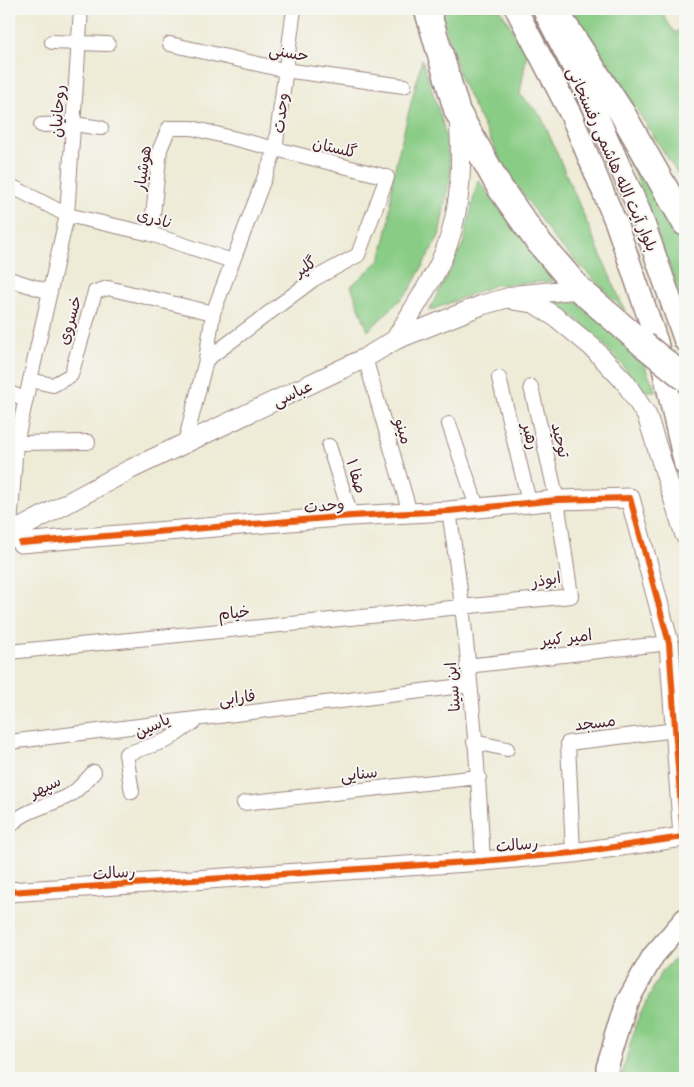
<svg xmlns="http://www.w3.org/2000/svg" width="694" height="1087" font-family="Sriracha,'Playpen Sans Arabic',sans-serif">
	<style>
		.green { fill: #89cc85; stroke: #6a7658 }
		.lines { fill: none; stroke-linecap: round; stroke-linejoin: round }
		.street-casing { stroke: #9c8580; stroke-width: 16 }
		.secondary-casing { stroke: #9c8580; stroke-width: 21 }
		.primary-casing { stroke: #9c8580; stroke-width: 24 }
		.highway-casing { stroke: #9c8580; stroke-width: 28 }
		.street { stroke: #fff; stroke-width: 14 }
		.secondary { stroke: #fff; stroke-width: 19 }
		.primary { stroke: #fff; stroke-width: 21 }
		.highway { stroke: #fff; stroke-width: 25 }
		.highway-bridge-casing { stroke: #9c8580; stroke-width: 28; stroke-linecap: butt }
		.highway-bridge { stroke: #fff; stroke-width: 25 }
		.cycleway-casing { stroke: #f6f6f2; stroke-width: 9 }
		.cycleway { stroke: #e8590c; stroke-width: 6 }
		.labels { text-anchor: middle; stroke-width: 4; stroke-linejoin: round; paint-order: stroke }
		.street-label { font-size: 16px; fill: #4a1f2b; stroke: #f6f6f2 }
	</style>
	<rect width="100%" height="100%" fill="#f6f6f2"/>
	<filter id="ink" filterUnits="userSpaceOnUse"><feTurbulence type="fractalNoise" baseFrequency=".02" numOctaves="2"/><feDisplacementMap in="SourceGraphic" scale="10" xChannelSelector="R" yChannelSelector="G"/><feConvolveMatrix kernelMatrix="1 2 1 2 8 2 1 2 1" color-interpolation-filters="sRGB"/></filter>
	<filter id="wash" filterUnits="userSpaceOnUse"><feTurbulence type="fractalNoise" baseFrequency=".0096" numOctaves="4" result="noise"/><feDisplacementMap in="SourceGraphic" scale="20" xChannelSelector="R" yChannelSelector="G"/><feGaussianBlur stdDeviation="1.12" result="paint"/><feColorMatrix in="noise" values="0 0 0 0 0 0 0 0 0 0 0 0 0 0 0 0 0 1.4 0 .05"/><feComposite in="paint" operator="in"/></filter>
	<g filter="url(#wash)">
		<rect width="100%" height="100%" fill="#eeebd6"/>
		<path class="green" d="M440,9H500L527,53L520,94L541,116L625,311L554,239L504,167L461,81Z
			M572,9H659L675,33L685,26V185Z
			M580,54L685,237V310L639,183Z
			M422,59L443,124L451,171L439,236L409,291L368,331L351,286L380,260L389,222L393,175Z
			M478,180L557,281L495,285L429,311L463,244Z
			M554,301L582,303L643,355L647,372L657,391H642C617,355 589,328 554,301Z
			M685,949V1078H621L636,1023L661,972Z"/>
	</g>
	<g filter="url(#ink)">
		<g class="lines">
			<g class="street-casing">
				<path id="street" d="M52,42L108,44
					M170,44L284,70L404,86
					M41,125L74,124L101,128
					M9,185L67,215L151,234L232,261
					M151,234L160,149L169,128H192L387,177L358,255L314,279L206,360
					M9,279L50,292
					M365,358L410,513
					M499,378L529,502
					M30,380L53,385L71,375L95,292L108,288L213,313
					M9,393L26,399
					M449,424L477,507
					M16,443L88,442
					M185,443L206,360L213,313L275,150L294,9
					M329,446L351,516
					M449,511C467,627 477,744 483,861
					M10,527L16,443L67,215L81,9
					M9,652L571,596L557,500L531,387
					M467,666L669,643
					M9,742L470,685
					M474,742L507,749
					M132,792L126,754L168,740L194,722
					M244,803L479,777
					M9,828C21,810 50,806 68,796C77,792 86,780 94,772
					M573,853L568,743L676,730"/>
			</g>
			<g class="secondary-casing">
				<path id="secondary" d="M514,300L534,303L557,318L592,347L625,382L647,416L685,535
					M395,340C409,317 423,294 436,271C461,224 463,170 459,119
					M17,530L131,469L365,358L395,340L482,305L518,295L579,289
					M9,892L483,861L573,853L683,837L669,643L630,498L557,500L449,511L351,516L21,543"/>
			</g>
			<g class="primary-casing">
				<path id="primary" d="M516,9L571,115L616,223L657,342L685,465
					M545,13L593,106L640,212L685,341
					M607,1078V1068L627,1002L653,956L685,919"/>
			</g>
			<g class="highway-casing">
				<path id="highway" d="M427,9L457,111L500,188L536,239L579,289L644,345
					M554,9L622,113L685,223"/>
			</g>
			<use href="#street" class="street"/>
			<use href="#secondary" class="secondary"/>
			<use href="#primary" class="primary"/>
			<use href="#highway" class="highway"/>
			<g class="highway-bridge-casing">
				<path id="highway-bridge" d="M644,345L685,378"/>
			</g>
			<use href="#highway-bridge" class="highway-bridge"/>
			<g class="cycleway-casing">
				<path id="cycleway" d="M9,892L483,861L573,853L683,837L669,643L630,498L557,500L449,511L351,516L21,543"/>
			</g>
			<use href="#cycleway" class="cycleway"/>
		</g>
	</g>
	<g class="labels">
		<g class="street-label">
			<text transform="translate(289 52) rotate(10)" y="6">حسنی</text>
			<text transform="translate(57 111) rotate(-86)" y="6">روحانیان</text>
			<text transform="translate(280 113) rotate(-84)" y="6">وحدت</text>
			<text transform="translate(335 147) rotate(13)" y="6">گلستان</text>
			<text transform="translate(613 159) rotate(66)" y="6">بلوار آیت الله هاشمی رفسنجانی</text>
			<text transform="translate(142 168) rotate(-82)" y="6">هوشیار</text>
			<text transform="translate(155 218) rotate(16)" y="6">نادری</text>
			<text transform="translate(305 266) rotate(-33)" y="6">گلپر</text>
			<text transform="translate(69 320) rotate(-74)" y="6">خسروی</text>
			<text transform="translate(292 393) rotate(-25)" y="6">عباسی</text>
			<text transform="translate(404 431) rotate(74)" y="6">مینو</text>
			<text transform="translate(531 436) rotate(76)" y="6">رهبر</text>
			<text transform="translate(561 440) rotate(77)" y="6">توحید</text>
			<text transform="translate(357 476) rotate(73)" y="6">صفا ۱</text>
			<text transform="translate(324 505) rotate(-5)" y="6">وحدت</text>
			<text transform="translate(546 579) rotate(-9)" y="6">ابوذر</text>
			<text transform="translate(234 612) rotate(-6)" y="6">خیام</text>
			<text transform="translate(566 637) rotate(-7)" y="6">امیر کبیر</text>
			<text transform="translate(452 687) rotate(-95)" y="6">ابن سینا</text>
			<text transform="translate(237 697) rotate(-7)" y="6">فارابی</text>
			<text transform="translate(595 722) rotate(-7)" y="6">مسجد</text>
			<text transform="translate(152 725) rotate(-24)" y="6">یاسین</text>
			<text transform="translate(359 773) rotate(-6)" y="6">سنایی</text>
			<text transform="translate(45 786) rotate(-26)" y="6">سپهر</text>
			<text transform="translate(517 844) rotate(-5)" y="6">رسالت</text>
			<text transform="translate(114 872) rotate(-4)" y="6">رسالت</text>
		</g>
	</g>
	<rect width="694" height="1087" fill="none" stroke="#f6f6f2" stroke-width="30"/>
</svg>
